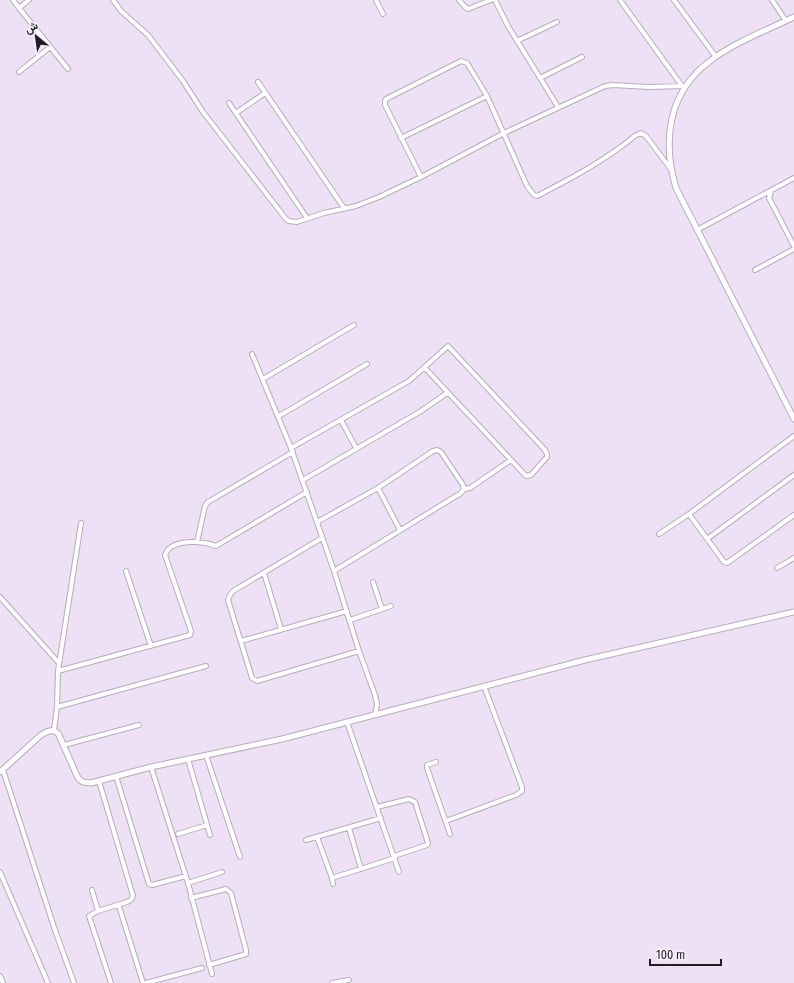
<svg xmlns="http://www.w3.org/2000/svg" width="794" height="983" font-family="'Fira Sans Condensed',Vazirmatn,sans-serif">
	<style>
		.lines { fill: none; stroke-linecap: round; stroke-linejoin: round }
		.minor-casing { stroke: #b8abc0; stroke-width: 6 }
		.tertiary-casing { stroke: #b8abc0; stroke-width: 7 }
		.minor { stroke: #fff; stroke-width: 4 }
		.tertiary { stroke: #fff; stroke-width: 5 }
	</style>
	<rect width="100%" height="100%" fill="#eee0f5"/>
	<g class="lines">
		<g class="minor-casing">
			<path id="minor" d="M13,0L19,8L29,0
				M113,0L121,11L148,35L183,81L203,112L286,219L289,221L297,222L324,213L356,206L379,197L421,177L504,133L605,86L613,85L648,87L686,86
				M376,0L383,14
				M459,0L465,7L468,9L491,0
				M495,0L508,26L558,107
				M620,0L682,86
				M674,0L716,57
				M772,0L786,21
				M19,8L68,69
				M517,41L557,22
				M19,72L50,47
				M540,78L582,57
				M258,82L344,208
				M229,103L307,218
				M236,113L265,93
				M401,138L487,96
				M421,177L385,105V101L386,99L461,61L467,63L487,96L527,186L534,195L537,196C572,178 606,160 636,135L641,133L646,136L670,168
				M771,191L769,198L794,246
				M697,230L794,178
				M755,270L794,249
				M252,354L291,448L334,571L359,651L375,695L377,704L375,715
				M263,379L354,325
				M279,416L367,364
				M341,420L356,448
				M291,448L409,381L447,347L448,346L545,450L547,454V457L531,475L526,476L425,368
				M303,480L421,411L447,393
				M378,488L400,530
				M464,489L470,488L511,460
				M689,514L724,562L727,563L794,515
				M317,522L378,488L433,451L437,450L441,452L463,485L464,489L461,493L334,571
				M659,534L689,514L794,436
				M322,538L233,591L230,595L228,600L252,678L257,681L359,651
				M707,539L794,475
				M197,542L205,506L208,502L293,452
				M777,568L794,558
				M126,571L151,646
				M264,573L281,629
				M373,582L382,609
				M0,597L59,663
				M350,620L391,606
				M241,641L347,611
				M58,671L190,635L191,631L165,555C171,538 202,541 216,546L307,492
				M57,707L206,666
				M347,722L399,872
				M54,730L57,707L58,671L81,523
				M64,745L139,725
				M206,755L240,857
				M188,759L210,835
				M436,762L427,765V768L450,834
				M151,767L188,883L212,974
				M3,770L55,930L74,983
				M116,776L149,884L152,885L186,876
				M377,807L409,799L415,802L428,843L427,845L394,856
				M446,821L516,795L522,791V787L484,686
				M349,828L361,869
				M178,834L207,825
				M317,837L332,878
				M306,840L381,818
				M0,872L48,983
				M188,883L222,872
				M333,884L332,878L395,858
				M92,890L98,911L127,902L131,900L133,896L99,781
				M191,898L226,889L231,893L246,950V954L209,965
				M119,906L143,983
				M98,911L89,916L111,983
				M0,976L3,983
				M146,983L202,968
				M332,983L349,980"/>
		</g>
		<g class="tertiary-casing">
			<path id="tertiary" d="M794,17C767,30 733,43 710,61C668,92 662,141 676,188L794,419
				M0,772L41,735C47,731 52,729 58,733L78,778L83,782L91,783L151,767L282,739L585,660L794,612"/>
		</g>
		<use href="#minor" class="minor"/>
		<use href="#tertiary" class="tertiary"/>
	</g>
	<g transform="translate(36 36) rotate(331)" stroke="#f8effc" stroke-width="3" paint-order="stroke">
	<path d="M0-3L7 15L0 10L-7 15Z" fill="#211c24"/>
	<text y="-6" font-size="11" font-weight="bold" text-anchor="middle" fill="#211c24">ش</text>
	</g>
	<path d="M650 959v6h71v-6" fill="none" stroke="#211c24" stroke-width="2"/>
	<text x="656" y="959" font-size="12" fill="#211c24" stroke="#f8effc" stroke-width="3" paint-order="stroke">100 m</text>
</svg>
